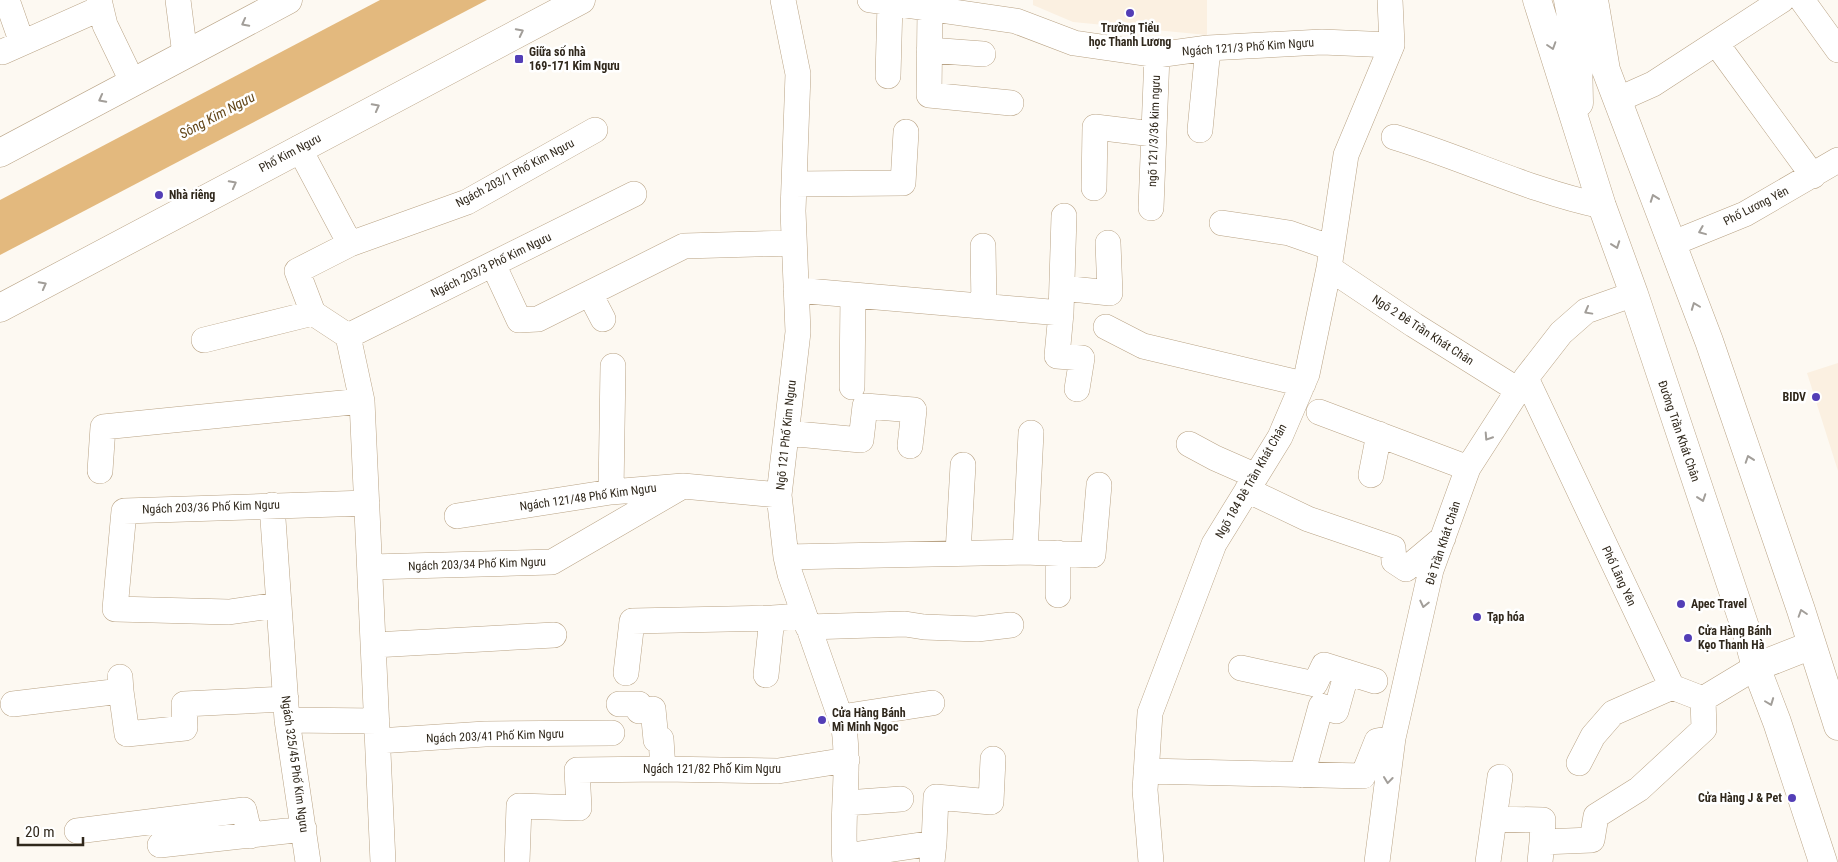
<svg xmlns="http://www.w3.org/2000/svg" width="1838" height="862" font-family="'Roboto Condensed',sans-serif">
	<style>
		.built { fill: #fbf0e1 }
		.water { fill: #e3b97e }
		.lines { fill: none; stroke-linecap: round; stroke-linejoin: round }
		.minor-casing { stroke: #b9a385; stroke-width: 26 }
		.major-casing { stroke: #b9a385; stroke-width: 29 }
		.minor { stroke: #fff; stroke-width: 25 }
		.major { stroke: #fff; stroke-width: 28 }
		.oneway { stroke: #a29e99 }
		.poi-dot { fill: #533eb6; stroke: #fff; stroke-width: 2 }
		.labels { text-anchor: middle; stroke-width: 5; stroke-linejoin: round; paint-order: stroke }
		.poi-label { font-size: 12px; font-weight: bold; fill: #30281c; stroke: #fff; text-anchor: start }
		.street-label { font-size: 12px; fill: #30281c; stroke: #fff }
		.water-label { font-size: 14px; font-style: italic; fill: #634619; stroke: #fff }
	</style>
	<rect width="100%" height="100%" fill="#fdf9f2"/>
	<path class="built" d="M1033,0H1207V35L1073,22L1033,5Z
		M1838,363V471L1807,373Z"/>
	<path class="water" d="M380,0H487L0,255V200Z"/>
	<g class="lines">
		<g class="minor-casing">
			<path id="minor" d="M7,0L22,43
				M99,0L105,25L133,83
				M178,0L185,55
				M783,0L798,74L793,211L798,332L779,495L786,557L790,574L844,728C850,773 841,817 845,862
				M870,0L1016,21L1074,43L1157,55L1208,48L1322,42L1392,45
				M1802,0L1838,50
				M930,9L929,95L1011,103
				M1716,43L1813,176
				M929,50L983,54
				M2,52L101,8
				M888,76L890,3
				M1617,100L1653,84L1782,0
				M1200,130L1208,48
				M1394,137C1464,158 1530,191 1602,206
				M299,148L350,244
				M794,184L903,183L906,132
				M1094,188L1095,127L1153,134
				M1151,208L1157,55
				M1222,223L1289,233L1332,248
				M1671,244L1745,214L1838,160
				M983,246L984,306
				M493,264L519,320L538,319L684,246L794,243
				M1329,268L1414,325L1518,390
				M1062,288L1110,293L1108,243
				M796,290L1061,313L1064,216
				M590,294L603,319
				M1061,313L1057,356L1082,358L1077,389
				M1106,327L1143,346L1303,384
				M348,336L634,194
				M204,340L313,313
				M1526,378L1672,687L1703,699L1756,667
				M852,387L853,295
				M1319,412L1468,468
				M786,433L861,440L865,406L914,410L910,446
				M1189,444L1215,458L1256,476
				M100,471L103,427L362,401
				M1371,475L1379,434
				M1247,490L1308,519L1393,548L1394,561L1406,569L1443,538
				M611,492L613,366
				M272,505L287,720L308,862
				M457,516L611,492L683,486L779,495
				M1025,552L1031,433
				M958,553L963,465
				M786,557L1025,552L1093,555L1099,485
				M370,567L552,562L683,486
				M1058,595V553
				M278,605L229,612L115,609L124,511L367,503
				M808,627L905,624L924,627L977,629L1011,625
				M374,645L554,635
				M1241,668L1315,684L1324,665L1375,681
				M626,673L632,621L772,618L804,616
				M766,675L772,618
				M121,691L127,734L185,728L184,704L286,699
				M13,704L121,691L120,677
				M619,704H639V711L653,709L656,740L661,739L663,769
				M841,717L932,703
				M287,720L377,721
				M378,741L485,734L612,733
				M1579,763L1593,736L1613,713L1672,687
				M1146,771L1363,776L1377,741L1393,738
				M1302,775L1321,706L1336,711L1347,672
				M846,803L901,799
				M1494,819L1543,820L1542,842
				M77,831L244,810L250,836
				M934,843L936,797L991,802L993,759
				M160,845L304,829
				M845,856L934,843L932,862
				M383,862L362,401L348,336L313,313L297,271L350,244L467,202L595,130
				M517,862L519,806L579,808L577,770L663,769L778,771L847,760
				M1151,862L1145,790L1150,713L1214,544L1280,437L1307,374L1329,268L1346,155L1392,45L1390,0
				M1377,862L1393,738L1431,570L1468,468L1526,378L1561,333L1586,311L1634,294
				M1488,862L1500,777
				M1540,862L1542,842L1592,840L1596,816L1639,789L1704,729L1703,699"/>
		</g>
		<g class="major-casing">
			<path id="major" d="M1537,0L1602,206L1634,294L1745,627L1756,667L1777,722L1823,862
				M1568,0L1578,53L1579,103
				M1594,0L1606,70L1709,341L1801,610L1838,726
				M0,153L288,0
				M0,308L581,0
				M1756,667L1812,645"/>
		</g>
		<use href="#minor" class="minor"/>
		<use href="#major" class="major"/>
	</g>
	<defs><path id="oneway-chevron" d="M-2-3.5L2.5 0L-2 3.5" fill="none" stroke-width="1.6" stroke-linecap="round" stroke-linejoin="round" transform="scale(1.25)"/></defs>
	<g class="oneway">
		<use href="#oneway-chevron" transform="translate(245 23) rotate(152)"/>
		<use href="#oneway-chevron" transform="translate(520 32) rotate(-27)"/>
		<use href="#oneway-chevron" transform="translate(1552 46) rotate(72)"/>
		<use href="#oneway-chevron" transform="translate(102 99) rotate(152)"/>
		<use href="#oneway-chevron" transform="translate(376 107) rotate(-28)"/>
		<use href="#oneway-chevron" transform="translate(233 184) rotate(-28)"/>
		<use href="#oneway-chevron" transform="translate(1654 198) rotate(-110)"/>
		<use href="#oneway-chevron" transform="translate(1702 231) rotate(158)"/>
		<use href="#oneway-chevron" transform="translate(1616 245) rotate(70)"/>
		<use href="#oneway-chevron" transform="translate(43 285) rotate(-28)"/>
		<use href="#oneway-chevron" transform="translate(1695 306) rotate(-111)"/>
		<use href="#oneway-chevron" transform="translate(1588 311) rotate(151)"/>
		<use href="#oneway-chevron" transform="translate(1488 437) rotate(123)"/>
		<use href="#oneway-chevron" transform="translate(1749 459) rotate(-109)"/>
		<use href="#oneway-chevron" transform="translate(1702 498) rotate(71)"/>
		<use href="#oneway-chevron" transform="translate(1424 604) rotate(103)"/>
		<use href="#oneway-chevron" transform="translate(1802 613) rotate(-108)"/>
		<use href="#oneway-chevron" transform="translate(1770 702) rotate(69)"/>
		<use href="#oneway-chevron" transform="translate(1388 780) rotate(97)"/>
	</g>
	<g class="poi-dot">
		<circle cx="1130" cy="13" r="5"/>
		<rect x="514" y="54" width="10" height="10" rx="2.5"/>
		<circle cx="159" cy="195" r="5"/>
		<circle cx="1816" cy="397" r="5"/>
		<circle cx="1681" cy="604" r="5"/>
		<circle cx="1477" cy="617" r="5"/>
		<circle cx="1688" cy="638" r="5"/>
		<circle cx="822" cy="720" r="5"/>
		<circle cx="1792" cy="798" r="5"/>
	</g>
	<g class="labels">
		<g class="poi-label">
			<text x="1130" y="32" text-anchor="middle">Trường Tiểu<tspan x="1130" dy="14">học Thanh Lương</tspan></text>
			<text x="529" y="56">Giữa số nhà<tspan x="529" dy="14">169-171 Kim Ngưu</tspan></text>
			<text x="169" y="199">Nhà riêng</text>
			<text x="1806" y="401" text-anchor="end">BIDV</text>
			<text x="1691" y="608">Apec Travel</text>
			<text x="1487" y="621">Tạp hóa</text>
			<text x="1698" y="635">Cửa Hàng Bánh<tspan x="1698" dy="14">Kẹo Thanh Hà</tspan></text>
			<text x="832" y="717">Cửa Hàng Bánh<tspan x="832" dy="14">Mì Minh Ngoc</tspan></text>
			<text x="1782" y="802" text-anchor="end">Cửa Hàng J &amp; Pet</text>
		</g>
		<g class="street-label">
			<text transform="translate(1248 47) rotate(-4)" y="4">Ngách 121/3 Phố Kim Ngưu</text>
			<text transform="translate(1154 131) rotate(-88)" y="4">ngõ 121/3/36 kim ngưu</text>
			<text transform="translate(290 153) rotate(-28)" y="4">Phố Kim Ngưu</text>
			<text transform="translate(515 173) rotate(-28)" y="4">Ngách 203/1 Phố Kim Ngưu</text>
			<text transform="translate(1756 206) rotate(-27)" y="4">Phố Lương Yên</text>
			<text transform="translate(491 265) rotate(-26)" y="4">Ngách 203/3 Phố Kim Ngưu</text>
			<text transform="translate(1423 330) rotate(33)" y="4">Ngõ 2 Đê Trần Khát Chân</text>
			<text transform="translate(1679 431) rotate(71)" y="4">Đường Trần Khát Chân</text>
			<text transform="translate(786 435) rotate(-84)" y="4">Ngõ 121 Phố Kim Ngưu</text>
			<text transform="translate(1251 481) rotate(-60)" y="4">Ngõ 184 Đê Trần Khát Chân</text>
			<text transform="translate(588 497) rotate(-8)" y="4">Ngách 121/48 Phố Kim Ngưu</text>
			<text transform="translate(211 507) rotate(-2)" y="4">Ngách 203/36 Phố Kim Ngưu</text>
			<text transform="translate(1443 543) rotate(-72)" y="4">Đê Trần Khát Chân</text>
			<text transform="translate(477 564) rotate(-2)" y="4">Ngách 203/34 Phố Kim Ngưu</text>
			<text transform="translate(1619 576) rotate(65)" y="4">Phố Lãng Yên</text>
			<text transform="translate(495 736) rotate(-2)" y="4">Ngách 203/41 Phố Kim Ngưu</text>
			<text transform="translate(295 764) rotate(82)" y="4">Ngách 325/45 Phố Kim Ngưu</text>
			<text x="712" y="773">Ngách 121/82 Phố Kim Ngưu</text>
		</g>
		<g class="water-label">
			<text transform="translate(217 115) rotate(-28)" y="5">Sông Kim Ngưu</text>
		</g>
	</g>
	<path d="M18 837v8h65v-8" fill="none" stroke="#30281c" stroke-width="2.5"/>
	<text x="25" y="837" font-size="15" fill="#30281c" stroke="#ffffff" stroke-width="4" paint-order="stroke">20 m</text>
</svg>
